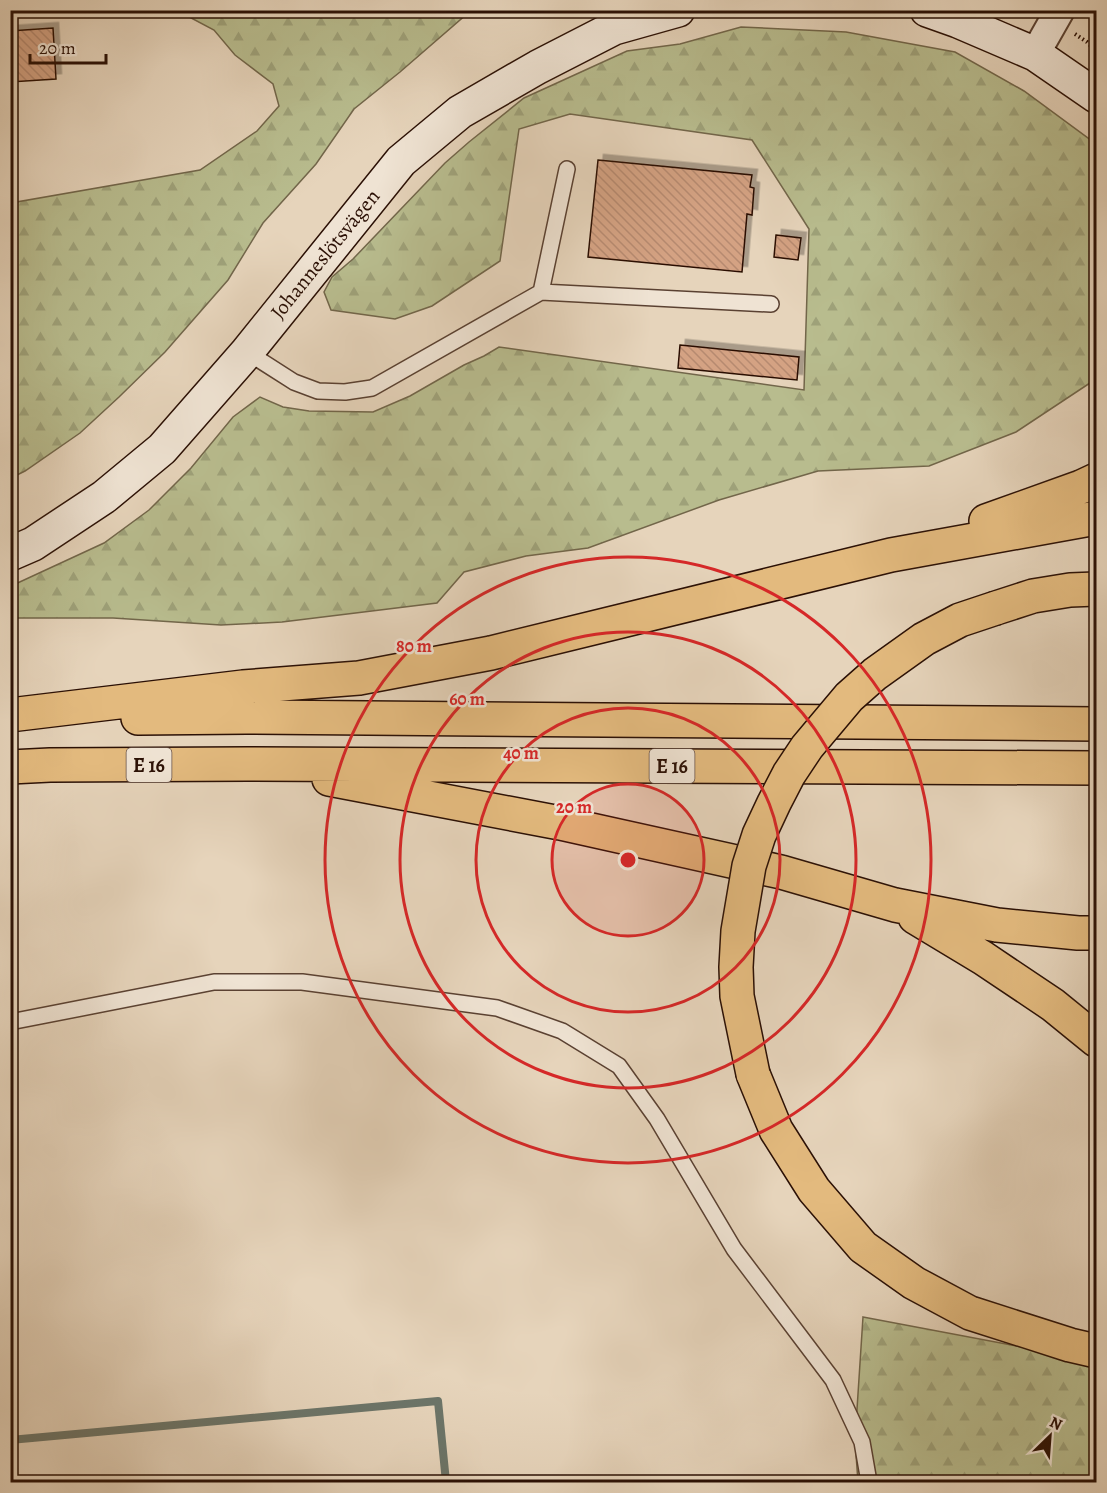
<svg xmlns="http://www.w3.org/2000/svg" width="1107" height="1493" font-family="Alegreya,serif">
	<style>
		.forest { fill: url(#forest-firs); stroke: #72664a; stroke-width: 1.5 }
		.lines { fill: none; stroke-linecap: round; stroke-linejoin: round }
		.stream { stroke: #6c7569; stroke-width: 8 }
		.building { fill: url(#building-back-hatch); stroke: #2b1005; stroke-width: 1.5; filter: url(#shadow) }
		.service-casing { stroke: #5a4132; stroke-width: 18 }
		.minor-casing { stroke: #5a4132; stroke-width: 32 }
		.secondary-casing { stroke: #2b1005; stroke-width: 36 }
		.motorway-casing { stroke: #2b1005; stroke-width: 36 }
		.path { stroke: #2b1005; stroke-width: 4; stroke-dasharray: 1.5 3; stroke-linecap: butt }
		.service { stroke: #efe3d3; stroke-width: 15 }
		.minor { stroke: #efe3d3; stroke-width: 28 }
		.secondary { stroke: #efe3d3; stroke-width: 33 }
		.motorway { stroke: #e3ba7e; stroke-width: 33 }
		.motorway-bridge-casing { stroke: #2b1005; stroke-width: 36; stroke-linecap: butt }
		.motorway-bridge { stroke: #e3ba7e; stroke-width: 33 }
		.ring { fill: none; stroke: #d62828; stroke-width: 3 }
		.labels { text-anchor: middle; stroke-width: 5; stroke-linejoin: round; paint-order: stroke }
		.shield { fill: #efe3d3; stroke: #664f43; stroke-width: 1.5 }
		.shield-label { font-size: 20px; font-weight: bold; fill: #2b1005 }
		.street-label { font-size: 21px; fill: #2b1005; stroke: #efe3d3 }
		.centre { fill: #d62828; stroke: #efe3d3; stroke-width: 3 }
		.ring-label { font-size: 18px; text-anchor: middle; font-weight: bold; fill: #d62828; stroke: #efe3d3; stroke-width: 5; stroke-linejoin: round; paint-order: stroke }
	</style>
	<defs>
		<pattern id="forest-firs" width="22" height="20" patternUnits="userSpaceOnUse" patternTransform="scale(1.5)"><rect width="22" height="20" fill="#b8bc8e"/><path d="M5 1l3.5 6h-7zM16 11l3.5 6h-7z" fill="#9ea179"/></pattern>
		<pattern id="building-back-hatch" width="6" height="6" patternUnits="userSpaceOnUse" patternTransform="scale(1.5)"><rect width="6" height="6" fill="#d4a283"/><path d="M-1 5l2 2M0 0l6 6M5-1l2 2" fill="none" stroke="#b68a70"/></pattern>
		<filter id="shadow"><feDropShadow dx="5.5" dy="-5.5" stdDeviation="0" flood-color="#0004"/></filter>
	</defs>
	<rect width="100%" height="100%" fill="#e6d4bb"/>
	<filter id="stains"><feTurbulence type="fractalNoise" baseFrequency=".00333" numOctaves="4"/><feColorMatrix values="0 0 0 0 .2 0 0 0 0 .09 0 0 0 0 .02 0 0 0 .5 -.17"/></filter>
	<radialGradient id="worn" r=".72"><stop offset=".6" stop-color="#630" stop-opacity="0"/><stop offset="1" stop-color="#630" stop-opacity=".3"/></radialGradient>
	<path class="forest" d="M178,11H475L467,14L400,72L354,109L316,164L263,223L228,280L165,352L119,397L80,433L25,471L11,478V203L200,170L257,131L279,106L273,84L235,55L214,30Z
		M741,27L846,32L955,52L1024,91L1096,144V379L1016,432L929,466L818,471L719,500L588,548L526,556L464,572L437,603L282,622L221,625L113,618H11V586L104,543L149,510L191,468L233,417L260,397L283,407L309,411L373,412L410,396L464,365L484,356L499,347L804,390L809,229L752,140L570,114L519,129L500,261L432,306L395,319L331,310L324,292L332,277L353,259L445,163L469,142L524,98L627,51L680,44Z
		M863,1317L1096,1361V1482H858L855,1440Z"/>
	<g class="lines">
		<path class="stream" d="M10,1440L438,1401L446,1482"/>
	</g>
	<path class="building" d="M53,28L56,79L10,82V31Z
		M598,160L752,175L750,187L754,188L752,215L747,214L742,272L588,257Z
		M776,235L801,238L798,260L774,257Z
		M680,345L799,357L797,380L678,368Z"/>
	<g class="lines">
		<g class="service-casing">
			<path id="service" d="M541,292L771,304
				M247,352L294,382L318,391L345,392L372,388L541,292L567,169
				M10,1022L214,982H302L497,1008L562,1031L619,1066L657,1119L734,1249L833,1380L862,1442L869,1482"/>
		</g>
		<g class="minor-casing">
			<path id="minor" d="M1035,54L1060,10"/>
		</g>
		<g class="secondary-casing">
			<path id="secondary" d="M927,10L958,21L1035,54L1096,96
				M10,554L33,544L104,497L162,449L247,352L401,161L460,112L538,67L614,28L678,10"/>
		</g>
		<g class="motorway-casing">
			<path id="motorway" d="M986,521L1081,487L1096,480
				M996,608L1033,596L1070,590L1096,589
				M10,715L243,687L359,678L491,653L891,555L1096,518
				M138,718L247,717L1096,724
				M10,767L50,765L248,764L1096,768
				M329,779L560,823L781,872L895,905L997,925L1078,933H1096
				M915,917L983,958L1053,1005L1096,1040
				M753,1074L776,1130L814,1190L863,1247L914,1283L970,1313L1070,1345L1096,1351"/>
		</g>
		<path class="path" d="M242,10H264
			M1075,34L1087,42L1096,51"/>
		<use href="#service" class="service"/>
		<use href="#minor" class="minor"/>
		<use href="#secondary" class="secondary"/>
		<use href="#motorway" class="motorway"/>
		<g class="motorway-bridge-casing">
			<path id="motorway-bridge" d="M753,1074L737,996L736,967L738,931L749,866L759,835L774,803L789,774L807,747L849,697L875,674L924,639L960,620L996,608"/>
		</g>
		<use href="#motorway-bridge" class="motorway-bridge"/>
	</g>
	<circle cx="628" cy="860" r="76" fill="#d62828" fill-opacity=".12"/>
	<g class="ring">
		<circle cx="628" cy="860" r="76"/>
		<circle cx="628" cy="860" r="152"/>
		<circle cx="628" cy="860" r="228"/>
		<circle cx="628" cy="860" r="303"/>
	</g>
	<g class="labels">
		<g class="shield">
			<rect x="126.5" y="748" width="45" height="34" rx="4.5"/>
			<rect x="649.5" y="749" width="45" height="34" rx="4.5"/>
		</g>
		<g class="shield-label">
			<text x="149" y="772">E 16</text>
			<text x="672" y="773">E 16</text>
		</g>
		<g class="street-label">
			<text transform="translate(325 254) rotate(-51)" y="7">Johanneslötsvägen</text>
		</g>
	</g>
	<circle cx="628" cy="860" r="9" class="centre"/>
	<g class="ring-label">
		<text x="414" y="652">80 m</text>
		<text x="467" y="705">60 m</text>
		<text x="521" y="759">40 m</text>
		<text x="574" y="813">20 m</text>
	</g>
	<rect width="1107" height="1493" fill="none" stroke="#e6d4bb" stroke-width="36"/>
	<rect x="12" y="12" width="1083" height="1469" fill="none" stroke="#2b1005" stroke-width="3"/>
	<rect x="18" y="18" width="1071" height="1457" fill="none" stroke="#2b1005" stroke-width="1.5"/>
	<g transform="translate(1050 1436) rotate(25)" stroke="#efe3d3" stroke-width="4.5" paint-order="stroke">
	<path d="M0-4.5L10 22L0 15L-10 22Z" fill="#2b1005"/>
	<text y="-9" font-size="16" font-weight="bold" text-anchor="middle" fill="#2b1005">N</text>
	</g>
	<path d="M30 54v9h76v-9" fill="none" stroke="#2b1005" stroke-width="3"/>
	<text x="39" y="54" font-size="18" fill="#2b1005" stroke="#efe3d3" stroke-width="4.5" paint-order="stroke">20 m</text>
	<rect width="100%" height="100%" filter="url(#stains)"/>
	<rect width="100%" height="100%" fill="url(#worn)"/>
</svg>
